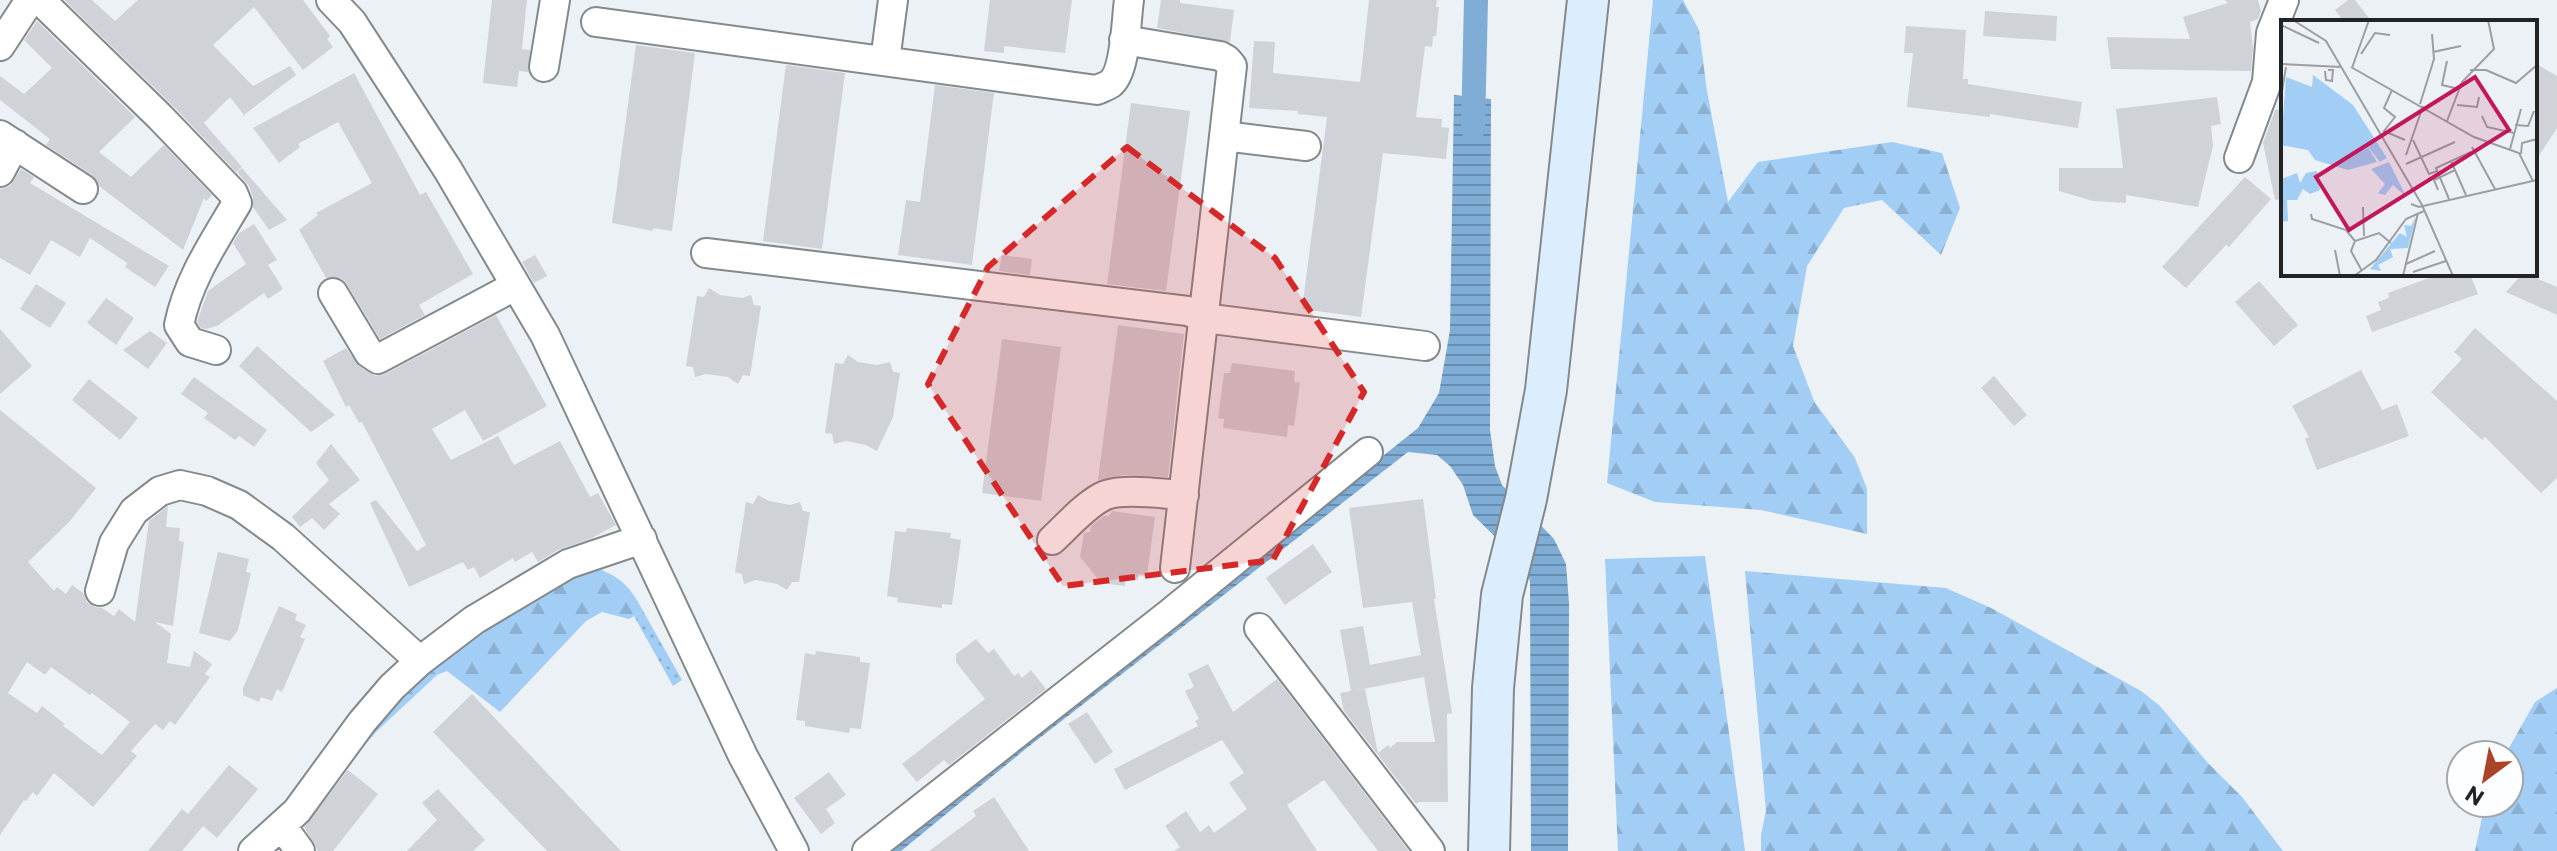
<svg xmlns="http://www.w3.org/2000/svg" width="2557" height="851" font-family="Commissioner,sans-serif">
	<style>
		.grass { fill: url(#grass-dots) }
		.forest { fill: url(#forest-firs) }
		.water { fill: url(#water-rules) }
		.lines { fill: none; stroke-linecap: round; stroke-linejoin: round }
		.canal { stroke: #7fadd5; stroke-width: 24 }
		.building { fill: #cfd3d7; fill-rule: evenodd }
		.minor-casing { stroke: #84898c; stroke-width: 32 }
		.secondary-casing { stroke: #84898c; stroke-width: 44 }
		.minor { stroke: #fff; stroke-width: 28 }
		.secondary { stroke: #dceefe; stroke-width: 40 }
		.marked { fill: #d62828; fill-opacity: 0.2; stroke: #d62828; stroke-width: 6; stroke-dasharray: 16 10; stroke-linejoin: round }
		.inset-road { fill: none; stroke: #9b9fa2; stroke-width: 2 }
		.view { fill: #c2185b; fill-opacity: 0.15; stroke: #c2185b; stroke-width: 4 }
		.inset-edge { fill: none; stroke: #222325; stroke-width: 4 }
	</style>
	<defs>
		<pattern id="grass-dots" width="8" height="8" patternUnits="userSpaceOnUse" patternTransform="scale(2)"><rect width="8" height="8" fill="#a2cdf4"/><path d="M2 2h.1M6 6h.1" fill="none" stroke="#8bb0d1" stroke-width="1.8" stroke-linecap="round"/></pattern>
		<pattern id="forest-firs" width="22" height="20" patternUnits="userSpaceOnUse" patternTransform="scale(2)"><rect width="22" height="20" fill="#a2cdf4"/><path d="M5 1l3.5 6h-7zM16 11l3.5 6h-7z" fill="#8bb0d1"/></pattern>
		<pattern id="water-rules" width="6" height="5" patternUnits="userSpaceOnUse" patternTransform="scale(2)"><rect width="6" height="5" fill="#7fadd5"/><path d="M0 2.5h6" fill="none" stroke="#688cad"/></pattern>
	</defs>
	<rect width="100%" height="100%" fill="#ecf1f5"/>
	<path class="grass" d="M643,611L682,680L673,686L634,616Z"/>
	<path class="forest" d="M1653,0H1683L1699,30L1707,91L1728,202L1758,162L1892,142L1942,153L1960,208L1941,255L1882,200L1844,208L1807,266L1793,346L1814,401L1855,458L1867,489V534L1761,510L1655,502L1607,483Z
		M1705,556L1745,851H1618L1605,559Z
		M594,567C621,577 630,586 643,611L629,619L602,612L586,621L500,712L447,671L437,675L378,730L348,763L370,722L442,654L577,571Z
		M1745,571L1946,588L1991,608L2141,691L2160,706L2207,762L2242,797L2283,851H1761V835L1766,811Z
		M2557,688V851H2475L2485,803H2509V755H2505L2535,702Z"/>
	<path class="water" d="M1454,95L1491,99L1490,430L1495,466L1502,485L1554,539L1566,564L1569,603L1568,851H1531L1530,582L1527,568L1473,515L1463,485L1450,466L1437,455L1408,452L1028,747L901,851H887L1418,428L1439,393L1450,330Z"/>
	<g class="lines">
		<path class="canal" d="M1473,129L1476,0"/>
	</g>
	<path class="building" d="M64,0H92L115,21L138,0H303L330,36L327,39L333,47L303,70L254,7L213,45L253,86L290,66L296,75L244,115L230,97L204,123L242,167L236,172L172,105Z
		M492,0H527L522,49L530,50L528,72L519,71L517,87L483,83Z
		M990,0H1072L1065,53L1004,46V53L984,51Z
		M1161,0H1180V3L1234,10L1230,42L1157,28Z
		M1369,0H1437L1436,7H1439L1436,36H1433L1432,47L1425,46L1416,117L1442,119L1441,127L1449,128L1446,159L1383,153L1361,317L1302,309L1327,117L1298,114V111L1249,108L1254,41L1275,42L1273,73L1360,82Z
		M2225,0H2258L2261,11L2258,19L2250,22L2253,48L2251,71L2111,69L2107,37L2190,39L2183,17L2228,3Z
		M2348,0H2355L2372,22H2344L2335,10Z
		M1985,11L2057,16L2056,41L1983,36Z
		M37,21L135,117L99,152L131,177L164,145L212,195L206,201L204,198L183,250L99,186L92,175L46,145L50,139L0,100V76L24,94L52,68L24,40Z
		M1906,26L1966,30L1963,79H1968V84L2082,102L2078,128L1990,114V117L1907,107L1913,53H1904Z
		M636,45L695,53L672,231L653,228V231L612,223Z
		M2535,63L2557,76V128L2535,162Z
		M786,65L845,73L822,249L763,241Z
		M354,73L420,195L426,192L473,274L419,305L425,315L380,339L347,284L341,278H326L299,230L318,215L316,213L372,183L338,122L298,144L300,147L279,163L253,128Z
		M935,85L994,93L972,265L898,255L906,200L920,202Z
		M2217,97L2221,124L2211,126L2213,146L2198,207L2126,195V203L2093,201L2059,191V168H2123L2116,109Z
		M1131,103L1190,111L1166,291L1107,284Z
		M2283,109V199L2275,200L2263,143L2275,110Z
		M242,168L287,220L269,230L253,207V197L249,186L237,172Z
		M21,169L34,177L30,183L169,266L155,287L125,267L127,263L90,238L80,257L51,240L30,275L0,258V189L10,186Z
		M2245,177L2271,199L2229,247L2226,245L2186,288L2162,267Z
		M254,224L277,260L268,265L283,289L268,299L264,293L217,326L206,329L201,328L197,322L208,291L246,264L233,243L239,233Z
		M535,255L547,276L534,283L522,262Z
		M1002,255L1032,259L1030,275L999,271Z
		M2440,274H2470L2478,294L2372,332L2366,316L2381,310L2378,302L2389,298L2388,293Z
		M2522,274H2527L2557,287V315L2506,292Z
		M2259,281L2298,325L2274,346L2235,302Z
		M36,284L66,303L50,328L20,309Z
		M709,288L720,295L742,298L751,295L754,305L761,306L750,376L743,375L738,384L728,377L706,374L695,377L693,367L686,366L697,296L704,297Z
		M106,298L134,318L116,345L87,323Z
		M496,315L547,406L483,441L465,410L432,429L451,460L498,436L514,465L560,441L590,497L598,493L616,525L590,539L560,549L538,562L532,552L515,562L513,558L480,578L474,567L468,570L463,562L409,587L370,503L376,500L417,551L426,545L362,422L359,423L349,405L346,407L323,361L346,348L360,367L376,376L385,374Z
		M1118,325L1184,334L1168,477L1123,475L1098,480Z
		M2475,328L2557,401V478L2541,493L2485,437L2482,440L2431,392L2462,359L2454,352Z
		M0,329L32,366L0,394Z
		M150,331L167,343L148,369L123,350Z
		M1002,339L1061,347L1041,501L982,493Z
		M257,346L335,415L311,432L239,366Z
		M848,355L858,362L877,365L890,362L893,372L900,373L893,417L877,451L866,445L846,441L834,444L832,434L825,433L835,363L843,364Z
		M1232,363L1295,371L1294,382L1300,383L1294,426L1288,425L1287,437L1223,428L1224,419L1218,418L1224,373H1230Z
		M2361,370L2382,410L2397,404L2409,436L2317,470L2305,439L2309,437L2292,406Z
		M1994,376L2027,415L2014,426L1981,388Z
		M194,377L267,430L254,447L239,436L235,440L204,418L208,413L181,394Z
		M89,379L138,418L120,440L72,400Z
		M0,410L96,488L69,522L28,562L54,591L57,587L66,594L72,585L83,593L87,602L95,607L102,608L114,616L119,609L135,622L149,521L168,506L166,527L180,528L179,541L184,542L173,626L155,622L171,634L167,663L190,667L194,651L212,664L205,674L210,677L175,725L170,721L163,730L155,724L131,751L137,756L93,807L54,773L37,796L33,792L26,801L24,800L0,835ZM27,662L45,675L51,667L90,695L92,693L130,722L102,755L63,726L65,724L42,706L37,713L8,693Z
		M331,444L360,480L329,504L340,514L324,530L312,518L300,527L292,517L329,480L316,463Z
		M758,495L769,501L790,505L800,502L803,511L810,512L799,582H792L787,590L777,584L756,580L744,584L742,574L735,572L746,502L753,504Z
		M1423,499L1436,599H1434L1452,713L1447,714L1448,802H1419L1416,804L1344,711L1340,693L1351,691L1340,630L1363,626L1370,665L1421,655L1412,602L1363,608L1349,508ZM1424,677L1435,742H1397L1390,748L1388,745L1378,753L1365,689L1353,691Z
		M1112,511L1155,517L1147,575L1138,574V580L1125,579V586L1101,583L1080,557L1084,533L1090,532L1091,526L1104,516H1109Z
		M907,528L951,533L950,538L961,540L952,605L942,604V608L897,602L898,598L887,596L895,531L906,532Z
		M1313,544L1332,572L1285,605L1266,578Z
		M218,552L249,559L246,572L251,573L238,630L230,641L199,633Z
		M279,606L297,614L295,620L306,625L300,637L305,639L282,692L277,689L272,701L261,697L259,702L243,695V688Z
		M976,639L988,653L994,649L1014,676L1018,673L1022,678L1031,670L1046,689L949,765L944,760L917,782L902,764L985,699L956,662V654Z
		M816,651L860,657V662L870,663L861,729L850,728L849,733L805,726V721L796,720L805,653L815,655Z
		M1208,664L1233,712L1277,679L1409,851H1378L1324,780L1287,805L1317,851H1174L1180,847L1165,826L1186,811L1200,832L1209,825L1214,833L1247,809L1229,783L1244,773L1222,740L1125,790L1114,769L1198,726L1195,721L1199,719L1185,691L1194,687L1188,674Z
		M472,694L621,851H547L433,732Z
		M1087,712L1113,752L1095,764L1068,724Z
		M229,765L258,789L217,838L203,826L182,851H148L182,809L188,814Z
		M348,770L378,794L333,851H318L304,827Z
		M829,772L846,795L826,809L835,823L821,834L794,798Z
		M438,789L485,840L473,851H407L437,820L422,803Z
		M994,797L1029,851H929L976,816L973,811Z"/>
	<g class="lines">
		<g class="minor-casing">
			<path id="minor" d="M40,0L160,117L233,193L237,203C214,242 188,280 179,325L190,342L216,350
				M331,0L352,22L448,170L545,335L743,756L794,851
				M596,22L1097,90C1099,89 1109,85 1110,84C1126,72 1126,20 1129,0
				M1124,40L1220,56L1227,60L1232,66L1175,568
				M0,46L30,0
				M885,61L893,0
				M544,67L555,0
				M0,135L83,189
				M1224,136L1306,146
				M2239,158L2267,82L2271,33L2284,0
				M0,172L15,144
				M706,253L1188,311L1204,318L1425,346
				M333,293L369,353L378,359L515,286
				M1052,540C1066,527 1088,502 1106,495C1125,488 1163,494 1184,495
				M100,591L114,543L134,511L160,491L180,485L207,491L239,505L283,537L420,661
				M1259,628L1430,851
				M282,826L300,851
				M253,851L297,811L362,722L392,687L420,661L474,620L568,564L642,539
				M867,851L1169,614L1368,452"/>
		</g>
		<g class="secondary-casing">
			<path id="secondary" d="M1489,851L1493,688L1502,595L1526,499L1546,390L1588,0"/>
		</g>
		<use href="#minor" class="minor"/>
		<use href="#secondary" class="secondary"/>
	</g>
	<path class="marked" d="M1127,147L1275,258L1364,392L1273,560L1063,586L928,384L988,267Z"/>
	<g transform="translate(2281 20)">
		<rect width="256" height="256" fill="#ecf1f5"/>
		<path d="M135,196L127,228L109,229L112,237L97,245L100,251L89,249L119,213L126,217L123,205L130,206Z" fill="#a2cdf4"/>
		<path d="M32,55L72,85L106,138L99,142L85,124L96,142L67,150L34,140L27,130L0,125L5,57L31,67ZM108,142L124,174L125,177L112,165L104,175L97,173L104,164L90,149ZM36,151L39,170L29,174L22,169L16,180H6L7,201L0,202V159L16,153L19,163L25,153Z" fill="#a2cdf4"/>
		<path class="inset-road" d="M12,0L45,21L141,185L172,256M0,5L38,23M152,32L180,26M80,34L94,13L109,15M166,41L161,65L178,69M0,44L60,47M70,47L193,117L238,133L252,161M71,48L88,0M189,50H205L235,63L256,45M44,51L45,60L51,61L52,50H47M111,70L103,88L114,97L103,111L124,120M0,77L5,47M139,84L153,39L151,14M176,85L196,87L198,77M201,96L206,107L233,113M166,101L181,62L213,29L207,0M234,105L247,106L253,91M132,120L148,154L156,151M191,127L214,169M229,129L240,89M240,134L241,123L256,119M125,135L142,86M170,141L185,175M125,144L174,122M157,170L153,160L174,150M168,179L155,148L190,132M130,184L138,187L256,160M82,187L83,216M30,194L31,199L65,210L74,221M54,230L59,256M125,244L154,231M81,251L70,231L74,221L98,213L110,223M132,252L165,241M73,256L95,240L125,199L143,191M122,256L137,193"/>
		<path class="view" d="M194,57L228,110L68,210L35,157Z"/>
		<rect width="256" height="256" class="inset-edge"/>
	</g>
	<g transform="translate(2485 779) rotate(212)"><circle r="38" fill="#fdfeff" stroke="#a5a6a8" stroke-width="2"/>
	<path d="M0-6L14 30L0 20L-14 30Z" fill="#ab4326"/>
	<text y="-12" font-size="22" font-weight="bold" text-anchor="middle" fill="#222325">N</text>
	</g>
</svg>
